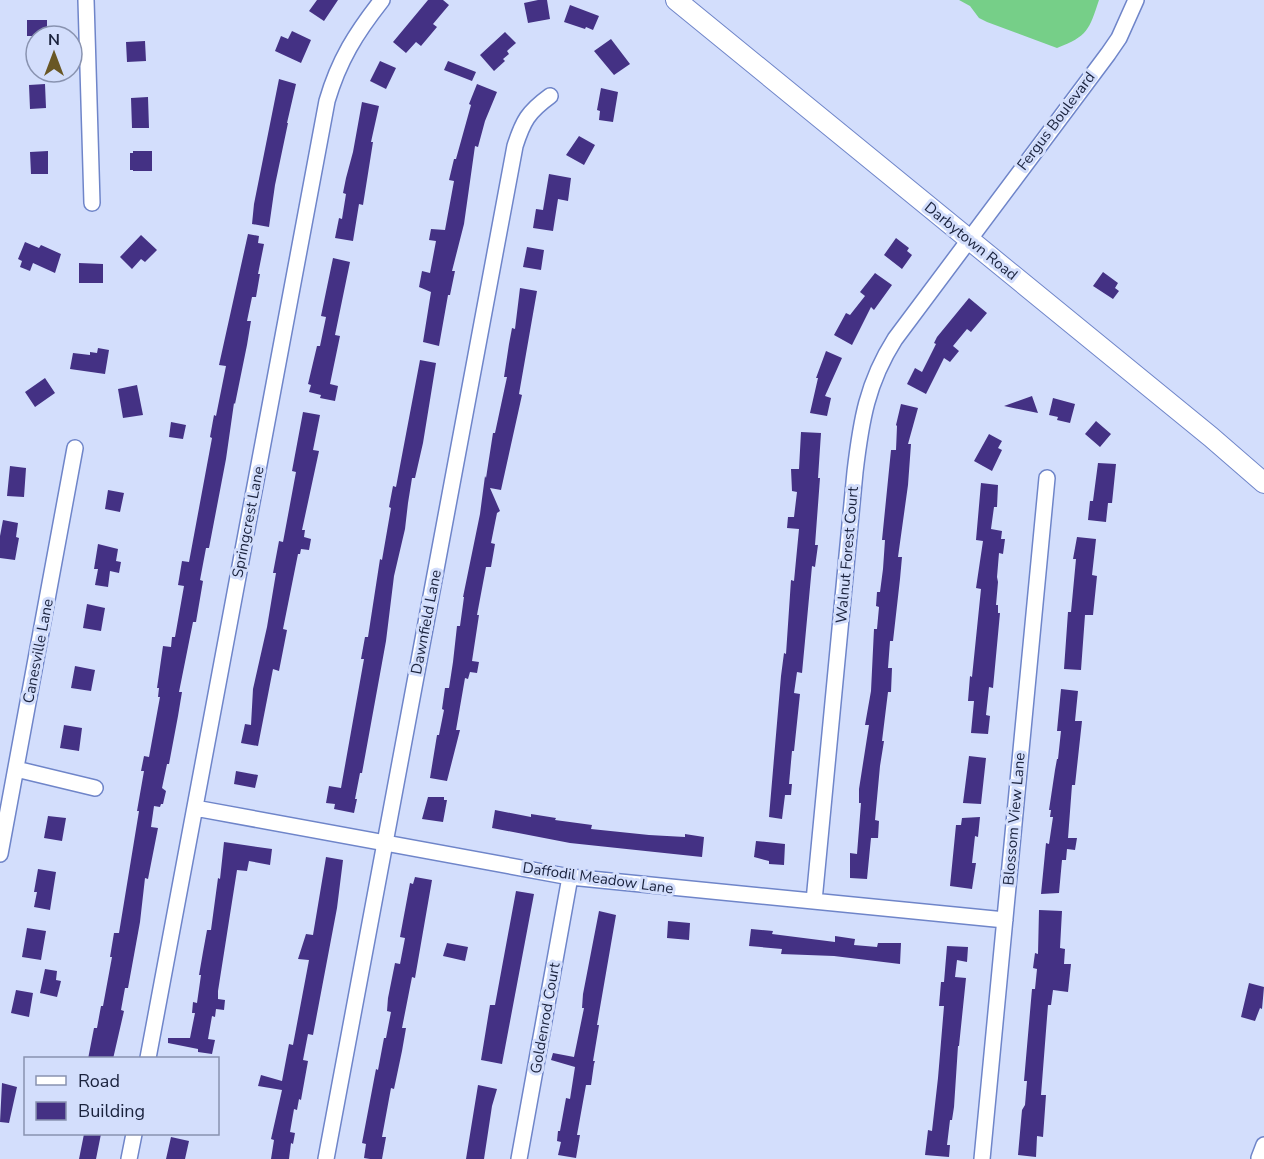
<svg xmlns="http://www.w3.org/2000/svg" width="1264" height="1159" font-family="'Nunito Sans',sans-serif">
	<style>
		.water { fill: #76cf88 }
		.building { fill: #443184 }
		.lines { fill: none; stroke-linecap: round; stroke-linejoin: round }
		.minor-casing { stroke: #6f85c9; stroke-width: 18 }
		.major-casing { stroke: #6f85c9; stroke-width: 22 }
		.minor { stroke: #fff; stroke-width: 15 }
		.major { stroke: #fff; stroke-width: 20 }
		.labels { text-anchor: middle; stroke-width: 6; stroke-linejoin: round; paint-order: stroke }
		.street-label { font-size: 15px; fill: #1a223d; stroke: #d3defc }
	</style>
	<rect width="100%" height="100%" fill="#d3defc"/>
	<path class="water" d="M959,0H1099C1089,30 1088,36 1057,48L987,22L979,18L970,6Z"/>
	<path class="building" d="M317,0H338L324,21L309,11Z
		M428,0H443L449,5L433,24L437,27L421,46L416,42L406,53L393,42Z
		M538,0H547L550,19L528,23L524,3Z
		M570,5L599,16L593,30L586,27L585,29L564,22Z
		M27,20H47V36H27Z
		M292,31L311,40L301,63L275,51L281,36L288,39Z
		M505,32L516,43L507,51L509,54L503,59L505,61L494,71L480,55Z
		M611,39L630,64L614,75L594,51Z
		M145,41L146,61L127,62L126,42Z
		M380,61L396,68L386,89L370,81Z
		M448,61L476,72L472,81L444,70Z
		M279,79L296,84L287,123H288L275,185L269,227L252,224L254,204Z
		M45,84L46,108L30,109L29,85Z
		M477,84L497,92L485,121L478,147L475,146L464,224L452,271H455L450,295H448L439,346L423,342L431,292L419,287L422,271L430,273L436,241L429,240L431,229L445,230L454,181L449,180L454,159H456L471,105L469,104Z
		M601,88L618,92L613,122L599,120L600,111L597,110Z
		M148,97L149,128H132L131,98Z
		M362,102L379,106L371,142H373L363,205L359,204L353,241L335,238L339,218L342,219L346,194L343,193L346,178L353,152Z
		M579,136L595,145L584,165L566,155Z
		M48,151V174H31L30,152Z
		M133,151H152V171H133V170H130V153H133Z
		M549,174L571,178L568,201L558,199L553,231L533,228L536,209L543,210Z
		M248,234L259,236L258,243L264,244L258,274H260L256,297H252L247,321H251L247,345L235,404L234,403L226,459L209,548H206L200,580L203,581L196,622H193L179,692H182L178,716L169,764H167L162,788L166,791L163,804H161L160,807L154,806L151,827L158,828L148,879L145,878L140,922L128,988H125L121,1010L124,1011L113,1059H88L94,1028H97L101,1006H103L112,957H110L114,933H119L139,811H137L144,771H141L144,756L149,757L160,697H158L159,688H157L163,646L171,647L172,637H175L184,586L178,585L182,561L189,562L212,438L210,437L214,415L216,416L226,366L219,365Z
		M141,235L157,250L145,262L141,259L132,269L120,257Z
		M896,238L909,248L907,251L912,255L902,269L884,255Z
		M25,242L39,248L41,245L61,254L55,273L33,263L30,271L20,267L22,261L18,259Z
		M527,247L544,250L541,270L523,267Z
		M333,258L350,262L335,335L340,336L330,384L338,386L335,401L320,398L321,395L309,392L311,385L308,384L317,346H320L326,317L321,316Z
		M79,263L103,264V283H79Z
		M1103,272L1118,283L1115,288L1119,291L1113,299L1093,286Z
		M875,273L892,285L874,310L871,307L852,345L834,335L846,313L850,315L865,296L860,292Z
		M520,288L537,291L519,394L522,395L501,490L490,488L500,511L497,513L491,543L495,544L491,567H486L477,615H479L472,661L479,662L477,673L470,672L468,679L465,678L456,730H460L447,781L430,778L437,735H439L444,710L442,709L445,688H449L453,662L457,626H460L464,597H463L480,514L485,476L486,478L493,433H495L507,377H504L509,344L512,328L515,329Z
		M969,298L987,313L971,332L967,329L953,346L959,351L950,362L944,358L926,394L907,384L915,368L922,372L936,344L934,343L937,337Z
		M98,348L109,350L105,374L70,369L73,353L90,355V352L97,353Z
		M826,351L842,358L825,396L831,398L827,416L810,413L818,378H816Z
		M420,360L436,363L423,443L415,478H412L408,503L405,529L394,576L386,641L362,773H360L355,799H357L354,813L334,809L335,804L326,803L329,786L341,788L364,659H361L365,637H368L380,559L382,560L391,508L389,507L393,486L396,487Z
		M45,378L55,393L35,407L25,392Z
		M137,385L143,415L123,418L118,389Z
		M1032,396L1038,413L1004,406Z
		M1053,398L1075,404L1070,423L1057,420L1058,417L1049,415Z
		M901,404L918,408L908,444H911L908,485L898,557H902L900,579L893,641H890L888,668H892L891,692H888L882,741H884L880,766L875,820L879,821L878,838H871L867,879L850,878V853L857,854L861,803H859V789L869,725H865L871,691L874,629H877L879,607L876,606L877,592H880L883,569L885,540H882L891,450H896L897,426L896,425Z
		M303,412L320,415L313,450L319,451L302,530H305L304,537L311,539L309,550L301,549L300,554H298L283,629L287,630L279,671L273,669L258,746L241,743L245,724L251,725L253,689L267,627L276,573H273L279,541L283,542L296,472L292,471Z
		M1096,421L1111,434L1100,447L1085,434Z
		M171,422L186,425L183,439L169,437Z
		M801,432L821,433L818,478H820L815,545H818L815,567L812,566L802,673L797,672L794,693L800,694L794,751H792L789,784H792L791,795H785L782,819L769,817L781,676L784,653L786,654L791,580L794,581L799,529L787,528L788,517H794L797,492L792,491L791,469H799Z
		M989,434L1002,441L998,448L1002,450L992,471L974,461Z
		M1098,463L1116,464L1112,503H1108L1106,522L1088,520L1090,501H1093Z
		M10,466L26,468L24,497L7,496Z
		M981,483L998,485L997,507H994L991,529L1002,531L1001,539H1005L1003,554L999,553L997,577L998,582L996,605H998V613H1000L993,688L989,687L986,715L990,716L988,734L971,733L974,701H968L970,676L972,677L981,589L976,588L983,541L976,540Z
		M108,490L124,493L120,512L105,509Z
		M3,520L18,523L16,537L19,538L15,560L0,558V536Z
		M1077,537L1096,539L1092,575L1097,576L1093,615H1085L1081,670L1064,669L1068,612H1071L1076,559H1073Z
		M98,544L118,549L116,561L121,562L119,573L110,571L108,587L95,585L98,569H94Z
		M87,604L105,608L101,631L83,628Z
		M75,666L95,670L91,691L71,688Z
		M1061,689L1078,691L1075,721H1082L1075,785H1072L1068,838H1077L1075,850L1067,849L1066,860H1062L1059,893L1041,894L1046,843L1049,844L1053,817H1050L1051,810H1049L1055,770L1057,759H1058L1061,731H1057Z
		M64,725L82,728L79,751L60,748Z
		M969,756L986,758L981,804L963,803Z
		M236,771L258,775L255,788L234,784Z
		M428,797H444V800H447L443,822L422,819Z
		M495,810L531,817V814L556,818L555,820L592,825L591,829L649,835L685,837V834L704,837L702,857L570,843L492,828Z
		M48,816L66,818L62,841L44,838Z
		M980,817L978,837L975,836L972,863H976L972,889L950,886L956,825H961L962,818Z
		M756,841L785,844L784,865L769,864V861L754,857Z
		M224,842L272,849L270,865L249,861L247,871L237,870L218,991V999L225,1000L224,1010L216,1009L215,1017L212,1016L208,1039L215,1040L212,1054L198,1052V1049L168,1043V1038H190L195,1013H192L193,1002L197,1003L201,975H199L203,952L207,930H211L218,878L220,879Z
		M326,857L343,860L337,908L313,1035L308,1034L303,1060L308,1061L301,1100L299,1099L297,1110L294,1109L290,1132L295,1133L293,1144L291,1143L289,1159H271L274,1140L271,1139L282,1090L258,1086L261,1075L282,1081L289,1044L293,1045L309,960L298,959L306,934L313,935Z
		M38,869L56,872L50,910L34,907L37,892H34Z
		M415,877L432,880L415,978L412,977L402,1028H406L402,1051L394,1089L391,1088L382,1137H386L382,1159H370L364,1158L366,1144L362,1143L376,1069L378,1070L384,1038H386L391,1012L387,1011L388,998L395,963L400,964L405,938L400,937L410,883L413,884Z
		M516,891L534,894L502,1064L481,1060L490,1005H495Z
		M1039,910L1062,911L1060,948L1065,949L1064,964H1071L1068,992L1053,990L1051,1005H1048L1041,1095H1046L1043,1137L1037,1136L1036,1157L1018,1155L1022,1110L1025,1105L1027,1081H1024L1032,989H1035L1037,969L1033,968L1035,953L1038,954Z
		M599,911L616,915L597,1025H599L593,1061H595L594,1064L591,1085H586L577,1135H580L576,1158L558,1155L561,1142L557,1141L558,1131H560L566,1098L570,1099L575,1067L551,1060L553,1053L574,1057L584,1008H582L583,994Z
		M668,921L690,923L689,940L667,938Z
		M27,928L46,931L41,960L22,957Z
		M751,929L773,931L772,934L835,942V936L855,939L854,945L877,947L878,943H901L900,964L834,956L781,954L782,949L749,946Z
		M447,943L468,947L465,961L443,956Z
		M947,946L968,947L967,962L957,960L955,977L966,978L959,1046H958L954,1107L952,1120H950L947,1145H950L949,1157L925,1155L928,1130L932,1131L938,1078L944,1006H939L941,982H944Z
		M45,969L57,971L56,980L61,981L57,997L40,993Z
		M1249,983L1264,987L1262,1009L1260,1008L1255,1021L1241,1017Z
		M16,990L33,993L29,1017L11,1013Z
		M2,1083L17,1087L9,1123L0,1122Z
		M478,1085L497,1089L492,1106L484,1159H466Z
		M84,1134H101L96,1159H79Z
		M171,1137L189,1141L185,1159H166Z"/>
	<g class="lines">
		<g class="minor-casing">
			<path id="minor" d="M86,0L92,203
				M16,769L95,788
				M195,808L570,877L1005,920
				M0,854L75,448
				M814,901L855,472C861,421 867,383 895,339L1108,54L1119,38L1136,0
				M148,1058L327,101C339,60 356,33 382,0
				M1259,1158L1264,1145
				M129,1159L134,1134
				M326,1159L515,146C523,121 528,112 550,96
				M519,1159L570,877
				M982,1159L1047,478"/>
		</g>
		<g class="major-casing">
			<path id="major" d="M676,0L1211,437L1264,483"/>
		</g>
		<use href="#minor" class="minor"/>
		<use href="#major" class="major"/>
	</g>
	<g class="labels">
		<g class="street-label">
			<text transform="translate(1056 121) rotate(-53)" y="5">Fergus Boulevard</text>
			<text transform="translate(971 241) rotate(39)" y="5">Darbytown Road</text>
			<text transform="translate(248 522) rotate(-79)" y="5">Springcrest Lane</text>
			<text transform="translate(847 555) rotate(-85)" y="5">Walnut Forest Court</text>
			<text transform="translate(426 622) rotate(-79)" y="5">Dawnfield Lane</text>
			<text transform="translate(38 651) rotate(-79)" y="5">Canesville Lane</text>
			<text transform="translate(1014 819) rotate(-85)" y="5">Blossom View Lane</text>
			<text transform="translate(598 878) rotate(8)" y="5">Daffodil Meadow Lane</text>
			<text transform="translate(545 1018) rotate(-80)" y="5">Goldenrod Court</text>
		</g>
	</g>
	<rect x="24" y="1057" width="195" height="78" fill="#d3defc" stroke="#8993b0" stroke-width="1.5"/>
	<rect x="36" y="1076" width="30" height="9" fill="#ffffff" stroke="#8993b0" stroke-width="1.5"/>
	<text x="78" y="1087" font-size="18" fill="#1a223d">Road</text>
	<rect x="36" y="1102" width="30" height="18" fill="#443184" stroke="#8993b0" stroke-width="1.5"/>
	<text x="78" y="1117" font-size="18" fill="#1a223d">Building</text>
	<g transform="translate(54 54)"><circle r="28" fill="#d3defc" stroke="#8993b0" stroke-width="1.5"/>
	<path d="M0-4.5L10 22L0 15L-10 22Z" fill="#695725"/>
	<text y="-9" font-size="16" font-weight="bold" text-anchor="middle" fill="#1a223d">N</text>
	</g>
</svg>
